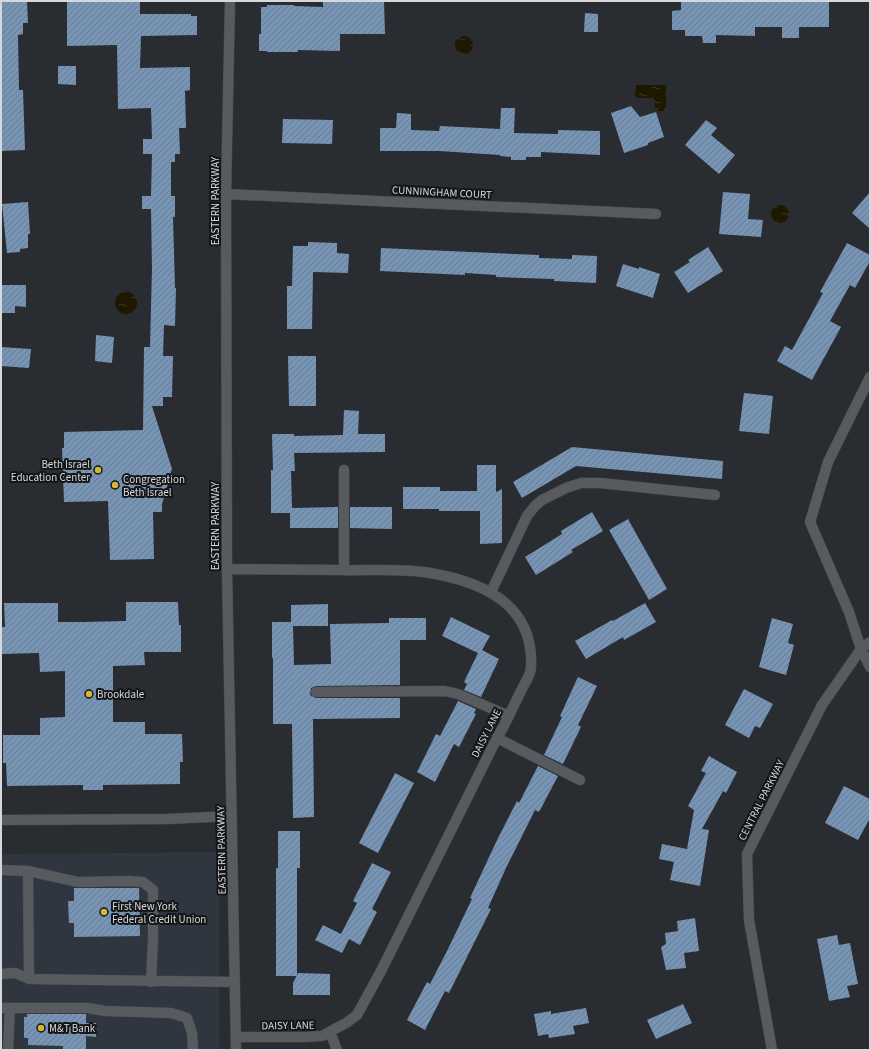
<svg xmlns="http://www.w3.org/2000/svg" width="871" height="1051" font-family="'Source Sans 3',sans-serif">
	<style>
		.built { fill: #2f363f }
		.water { fill: url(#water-ripples) }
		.building { fill: url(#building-hatch) }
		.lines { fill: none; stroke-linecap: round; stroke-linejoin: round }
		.minor-casing { stroke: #44484b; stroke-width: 11 }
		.minor { stroke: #575b5f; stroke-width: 10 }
		.poi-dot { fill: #d4b635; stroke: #131516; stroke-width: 1.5 }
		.labels { text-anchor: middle; stroke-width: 4; stroke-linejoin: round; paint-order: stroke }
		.street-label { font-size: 11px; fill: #d6d8db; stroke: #131516 }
		.poi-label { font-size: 11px; fill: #d6d8db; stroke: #131516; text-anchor: start }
	</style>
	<defs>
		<pattern id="water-ripples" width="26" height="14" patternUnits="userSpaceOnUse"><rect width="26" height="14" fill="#1f1800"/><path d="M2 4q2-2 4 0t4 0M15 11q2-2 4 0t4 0" fill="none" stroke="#3f3925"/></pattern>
		<pattern id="building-hatch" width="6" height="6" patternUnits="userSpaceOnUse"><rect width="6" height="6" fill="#7894b4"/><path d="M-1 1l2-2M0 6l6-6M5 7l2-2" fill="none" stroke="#677b92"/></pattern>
	</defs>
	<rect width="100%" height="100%" fill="#292c31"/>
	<path class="built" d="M219,852V1050H1V854Z"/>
	<path class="water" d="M455 45a9 9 0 1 1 18 0a9 9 0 1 1-18 0Z
		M636,85H666V108H664V111H658V108H655L654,98H636V95H635Z
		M771 214a9 9 0 1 1 18 0a9 9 0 1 1-18 0Z
		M115 303a11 11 0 1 1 22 0a11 11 0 1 1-22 0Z"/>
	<path class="building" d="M1,1H27L28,23H23V34L18,35L19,90H23L25,150L1,151Z
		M67,1H140V14H191V16H197V35L141,36L140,68L190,67V90L185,91L186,128H179L180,154H175V162H171V196H175V217H173L175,288H176L175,326L164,325L163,356H173L172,397H163V406H152L172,469L162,504V512H153L154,559L110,560L108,501L64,502L62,448H64V432L143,430L144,347H150L152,268L151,209H142V196H151L152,154H143V139H152L151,108L118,109L117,45L67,46Z
		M323,1H384L385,34H340V51L298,50V52H267V51H259V34H261V7H267V5H294V6L323,7Z
		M681,1H829V27H799V38H782V27H755V36L716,35V43H703L702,36H685V30H672V11L681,10Z
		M585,13L598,14V32H584Z
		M58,66H76V85L58,84Z
		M631,106L640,117L656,112L664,137L648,143V145L624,153L611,113Z
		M501,108H515L514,133L558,134V130L600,131V155L541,152V157H526V160H511V157L500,156V155L439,151H380V128H396L397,113L411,114V130L439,131L440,126L500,129Z
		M283,119L333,120L332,144L282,143Z
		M706,120L717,128L711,135L735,155L719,174L685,145Z
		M723,192L750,194L748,219L763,220L761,237L719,234Z
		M870,192V229L852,213Z
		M28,202L30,234H28V248L20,249V252L7,253L2,204Z
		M308,242L337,243V253L349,254L348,273L313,272L312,329H287V286H292L293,246H308Z
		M847,243L870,255V261L855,288L850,285L830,321L841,327L812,380L777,361L785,346L792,350L823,293L820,292Z
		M708,247L723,271L688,293L674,272L690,262L688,260Z
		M381,248L539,255V258L572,259V255L597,256L596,283L554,281V279L496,277V275L465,273V275L380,271Z
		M623,264L639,269V267L660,274L653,298L616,286Z
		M1,285H26V307L15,306V313H2Z
		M96,335L114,337L112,363L95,361Z
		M1,347L31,349L29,368L1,366Z
		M288,356H316V406H289Z
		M744,393L773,396L769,434L739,431Z
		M344,410L359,411L358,434H385V452L294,453L295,471H291L292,508L338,507V528H290V513H271V470H273L272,434H294V436L343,435Z
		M572,447L723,461L722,479L576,466L522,498L513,482Z
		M477,465H496V492L502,489V543L480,544V511H439V509H403V487H440V491H477Z
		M350,507H392V529L350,528Z
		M592,512L603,531L571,550L573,552L536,575L525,557L562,534L561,531Z
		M628,519L667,589L649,600L609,530Z
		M126,602H178L179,625H181V652H144L145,665L113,666V722H145V734H182L183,762H180V784L103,785V790H83V785L7,786L6,763H3V735H40V718L65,717V671L40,672L39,653L2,654V627H5L4,603H58V622H83L126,621Z
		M645,603L656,622L624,640L623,637L586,659L575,641L612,620L613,621Z
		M328,604V626H293L294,665L331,664L330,624L389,623V618H426V640H400V685L316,686L311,688L310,695L316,698H400V718L313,719L314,817L293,818L292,724H273V658H272V622H291V605Z
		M451,617L490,636L482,650L499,659L481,697L464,690L467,684L464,682L478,653L442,636Z
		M772,618L793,624L788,643L794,645L786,675L759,667Z
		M578,677L597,686L578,725L581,727L563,764L544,755L562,717L560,716Z
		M744,689L773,704L760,728L755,726L749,738L725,725Z
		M458,701L476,709L474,713L476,714L459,747L454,744L435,782L417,772L436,734L440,736Z
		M709,756L737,772L726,793L723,791L702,829L709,830L700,886L670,880L674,862L659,859L662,844L687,849L694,810L688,806L706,773L701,771Z
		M538,766L558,776L539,812L535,810L506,868L488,908L491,909L449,993L445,991L425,1030L407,1020L427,982L430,984L447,951L472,899L470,898L497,840L517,801L519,803Z
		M395,773L414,783L378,853L359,843Z
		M844,786L870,799V818L858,840L825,823Z
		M278,831H300V868H297V976H276V868H278Z
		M372,863L391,872L372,909L377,912L360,945L349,939L342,953L315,940L323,925L341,934L357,903L353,901Z
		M74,888H139L140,936L74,937V923H69L68,901H74Z
		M695,918L699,951L684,953L686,968L666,970L661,947L666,944L665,933L678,931L677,921Z
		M837,935L839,945L850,943L858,984L847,986L850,997L829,1001L817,939Z
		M298,973L330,974V995H293V983Z
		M683,1004L692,1023L656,1039L647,1020Z
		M586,1008L589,1023L573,1026L575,1034L549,1038L548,1034L538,1036L534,1014L551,1011V1014Z
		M27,1014H86V1023H96V1037L86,1036V1050H63V1046L28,1045V1038H24V1017H27Z"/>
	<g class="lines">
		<g class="minor-casing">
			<path id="minor" d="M230,1L226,194L227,569L236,1050
				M226,194L656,214
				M870,377L828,462L810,522L849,612L861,649L870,667
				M344,470V570
				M227,569C264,569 302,570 339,570C369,571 401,568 430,573C484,582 534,605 531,667C531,674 526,681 523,687C514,704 507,722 497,738L381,971L357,1015L346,1023L322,1036L306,1037H236
				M491,592L527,516L535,506L542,500L566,488L581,483H600L715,495
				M316,692L445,691L458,694L509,716
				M497,738L580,780
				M1,820L167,819L232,816
				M1,870L28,871L78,882L129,881L143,882L153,890V939L151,982
				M28,871L29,979
				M1,974L15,973L29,979L235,982
				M1,1008H88L105,1011L171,1013L187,1018L192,1033L193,1050
				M330,1032L337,1050
				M8,1050L10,1008
				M772,1050L749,920L747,854L822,705L861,649L870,642"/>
		</g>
		<use href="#minor" class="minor"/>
	</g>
	<g class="poi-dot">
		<circle cx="98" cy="470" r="4"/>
		<circle cx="115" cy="485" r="4"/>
		<circle cx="89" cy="694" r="4"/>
		<circle cx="104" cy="912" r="4"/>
		<circle cx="41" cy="1028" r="4"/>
	</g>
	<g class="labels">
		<g class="street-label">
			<text transform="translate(442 192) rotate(3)" y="4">CUNNINGHAM COURT</text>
			<text transform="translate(215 201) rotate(-90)" y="4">EASTERN PARKWAY</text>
			<text transform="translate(215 526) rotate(-90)" y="4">EASTERN PARKWAY</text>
			<text transform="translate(486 733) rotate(-63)" y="4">DAISY LANE</text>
			<text transform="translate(761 800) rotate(-63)" y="4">CENTRAL PARKWAY</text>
			<text transform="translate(221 850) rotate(-91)" y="4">EASTERN PARKWAY</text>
			<text transform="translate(288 1025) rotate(-1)" y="4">DAISY LANE</text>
		</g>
		<g class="poi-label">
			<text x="90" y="468" text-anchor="end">Beth Israel<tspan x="90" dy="13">Education Center</tspan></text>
			<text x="123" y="483">Congregation<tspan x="123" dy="13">Beth Israel</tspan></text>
			<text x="97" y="698">Brookdale</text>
			<text x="112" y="910">First New York<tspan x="112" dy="13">Federal Credit Union</tspan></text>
			<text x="49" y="1032">M&amp;T Bank</text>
		</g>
	</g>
	<rect width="871" height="1051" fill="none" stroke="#d6d8db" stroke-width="4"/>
</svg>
